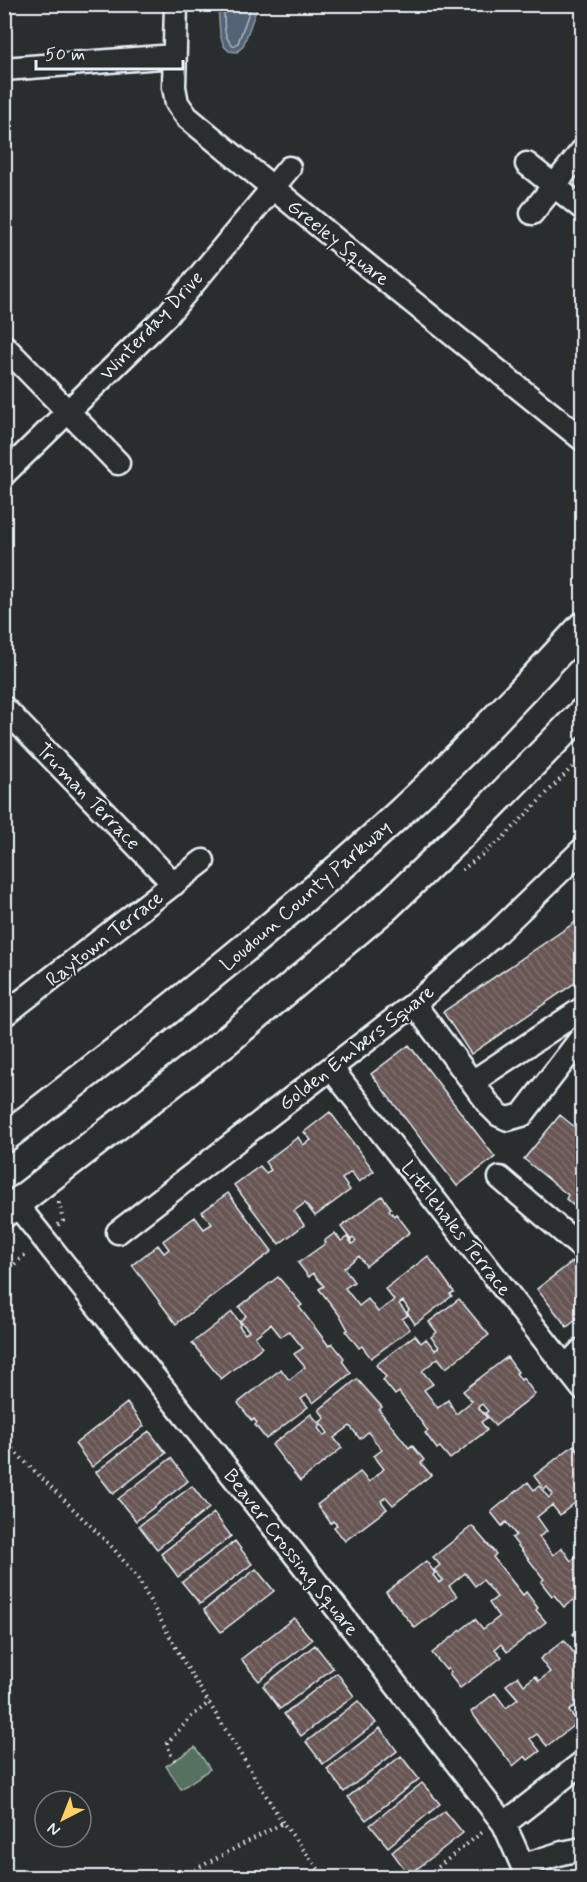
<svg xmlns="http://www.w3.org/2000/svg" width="587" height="1882" font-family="Mynerve,sans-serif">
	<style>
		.park { fill: #567160; stroke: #9fb1ac; stroke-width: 1.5 }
		.water { fill: #526474; stroke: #8e9ca9; stroke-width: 1.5 }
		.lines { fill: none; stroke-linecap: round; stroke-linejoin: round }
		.shore { stroke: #acb9c3; stroke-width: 1.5 }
		.building { fill: url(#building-back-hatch); stroke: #e8f1f8; stroke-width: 1.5 }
		.minor-casing { stroke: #e8f1f8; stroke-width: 27 }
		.major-casing { stroke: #e8f1f8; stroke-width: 33 }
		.path { stroke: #e8f1f8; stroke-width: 4; stroke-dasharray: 1.5 4.5; stroke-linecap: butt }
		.minor { stroke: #2a2d2e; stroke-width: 22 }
		.major { stroke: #2a2d2e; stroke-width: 28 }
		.labels { text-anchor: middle; stroke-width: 4.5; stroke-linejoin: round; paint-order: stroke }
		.street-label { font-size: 20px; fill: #e8f1f8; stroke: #2a2d2e }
	</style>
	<defs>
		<pattern id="building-back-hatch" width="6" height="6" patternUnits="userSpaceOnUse" patternTransform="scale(1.5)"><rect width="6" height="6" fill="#685655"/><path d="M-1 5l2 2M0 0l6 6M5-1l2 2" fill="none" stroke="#7e6f6e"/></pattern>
	</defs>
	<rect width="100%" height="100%" fill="#2a2d2e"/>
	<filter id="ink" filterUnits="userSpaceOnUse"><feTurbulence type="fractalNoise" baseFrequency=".0167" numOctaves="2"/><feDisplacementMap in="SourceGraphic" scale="12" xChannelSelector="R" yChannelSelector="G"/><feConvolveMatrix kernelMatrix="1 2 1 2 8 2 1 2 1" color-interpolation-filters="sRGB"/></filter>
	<g filter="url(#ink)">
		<path class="park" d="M195,1747L210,1769L181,1789L166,1766Z"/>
		<path class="water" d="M218,5H258L243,46L237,52L229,51L224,46L220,35Z"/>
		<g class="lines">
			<path class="shore" d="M224,4C225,18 221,38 234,46L238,43L252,4"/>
		</g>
		<path class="building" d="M580,919L582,923V978L471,1054L443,1012Z
			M409,1045L495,1157L457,1186L371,1074Z
			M330,1112L374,1171L359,1182L351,1172L342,1179L350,1190L315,1216L305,1203L294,1211L304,1225L279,1244L234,1185L260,1166L266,1173L271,1170L265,1162L298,1137L303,1145L311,1140L304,1132Z
			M560,1115L582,1133V1213L566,1199L568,1195L524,1159Z
			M228,1193L272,1251L176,1324L132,1265L158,1245L164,1253L169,1249L163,1241L195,1217L204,1229L212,1224L202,1212Z
			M382,1196L391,1208L389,1210L394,1216L396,1214L410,1232L366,1266L359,1256L344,1268L354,1282L345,1288L359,1306L368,1299L378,1312L394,1300L385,1289L428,1256L454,1292L450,1294L452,1296L415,1324L407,1312L409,1310L403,1301L399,1304L408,1315L402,1319L410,1329L371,1358L362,1346L359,1348L346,1331L348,1330L341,1317L319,1289L324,1286L313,1273L309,1277L298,1263L326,1243L324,1241L335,1233L341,1241L347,1237L352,1244L356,1241L353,1238L351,1240L341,1227Z
			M573,1261L582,1273V1315L567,1327L537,1289Z
			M278,1277L302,1305L299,1307L329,1346L332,1343L344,1358L342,1361L351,1373L313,1403L307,1395L301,1399L308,1407L266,1439L255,1425L257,1423L254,1419L252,1421L238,1403L281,1369L289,1380L305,1367L294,1354L303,1348L289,1331L281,1337L271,1324L255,1337L262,1347L221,1379L192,1343L232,1312L241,1324L239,1326L245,1334L249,1331L240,1321L246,1316L239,1307Z
			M459,1299L489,1335L446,1368L438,1358L422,1371L433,1384L424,1390L438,1408L448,1400L456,1414L472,1401L463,1391L507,1357L518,1372L516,1373L521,1380L523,1378L535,1394L495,1426L485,1413L488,1411L482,1404L478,1407L487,1418L481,1422L487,1430L450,1459L440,1447L437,1449L425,1433L428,1431L399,1392L395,1395L383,1380L386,1377L376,1365L415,1335L421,1343L426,1339L435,1350L439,1347L431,1337L437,1332L429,1322Z
			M357,1379L382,1407L379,1410L409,1448L412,1445L424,1460L421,1463L431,1475L393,1505L386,1497L381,1501L387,1509L345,1541L334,1527L337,1525L333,1521L331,1523L317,1505L360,1472L369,1482L384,1469L374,1456L382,1450L368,1432L360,1439L350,1426L334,1438L342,1448L300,1481L272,1445L311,1414L321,1426L318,1428L324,1436L328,1433L320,1422L325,1418L319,1410Z
			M127,1403L144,1426L92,1467L75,1444Z
			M149,1431L166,1453L113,1494L96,1472Z
			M574,1445L582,1457V1497L560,1515L552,1505L537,1517L547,1531L539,1537L553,1555L562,1548L571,1561L582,1552V1593L564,1607L554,1595L552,1596L541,1582L544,1579L512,1538L516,1535L506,1522L502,1526L491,1512L528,1482L534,1490L539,1486L549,1498L553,1494L547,1487L544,1489L534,1476Z
			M171,1458L188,1481L136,1521L118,1499Z
			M192,1486L209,1508L157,1549L139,1526Z
			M214,1513L231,1536L178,1577L161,1554Z
			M472,1526L496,1554L493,1557L523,1595L526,1592L538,1608L536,1610L546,1622L507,1652L501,1644L495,1649L502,1657L460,1688L449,1674L451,1672L448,1668L446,1670L432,1653L475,1619L483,1629L499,1617L489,1603L497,1597L483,1580L475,1586L465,1573L449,1586L457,1596L415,1628L386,1592L426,1561L435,1573L433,1575L439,1583L443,1580L434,1570L440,1565L433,1557Z
			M235,1541L252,1564L200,1604L182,1582Z
			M256,1569L274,1591L221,1632L204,1610Z
			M294,1618L312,1640L259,1681L241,1659Z
			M582,1627V1646L573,1634Z
			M564,1640L582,1663V1713L576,1705L569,1711L578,1722L547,1746L537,1734L530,1739L540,1751L528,1760L525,1756L513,1766L471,1712L495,1693L506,1708L518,1699L506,1685L518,1676L524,1685L535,1676L539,1681L550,1672L540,1659Z
			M315,1645L333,1668L280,1709L263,1686Z
			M337,1673L354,1696L301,1736L284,1714Z
			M358,1701L376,1723L323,1764L306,1742Z
			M380,1728L397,1751L344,1792L327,1769Z
			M401,1756L419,1779L366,1820L348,1797Z
			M422,1783L440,1804L388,1847L370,1825Z
			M445,1811L463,1833L409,1875L392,1852Z"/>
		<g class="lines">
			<g class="minor-casing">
				<path id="minor" d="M176,4L174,87L177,103L187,117L358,258L582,439
					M4,69L174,56
					M527,164L582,208
					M532,213L582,151
					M4,346L118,463
					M4,474L168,314L289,168
					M4,708L174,884
					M414,1004L491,1107L499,1115L508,1119L522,1115L582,1037
					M4,1015L203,861
					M331,1068L582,1388
					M474,1081L582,1009
					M500,1178L582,1248
					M16,1204L272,1525L504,1824L582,1763
					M118,1232L414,1004L491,938L582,850
					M565,1367L582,1350
					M504,1824L528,1878
					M524,1865L562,1853L582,1849"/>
			</g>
			<g class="major-casing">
				<path id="major" d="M4,1138C135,1037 266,936 388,824C456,762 520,694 582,627
					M4,1213L225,1042L387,906L484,813L582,713"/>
			</g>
			<path class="path" d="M462,870L501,840L582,757
				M58,1225L63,1221L59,1203L62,1200
				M4,1268H10L28,1252
				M4,1441L113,1548L137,1577L182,1659L283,1823
				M175,1760L170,1753L167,1743L192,1716L210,1702
				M179,1878L283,1823L320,1871L328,1878
				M424,1878L485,1830"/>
			<use href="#minor" class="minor"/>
			<use href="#major" class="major"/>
		</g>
	</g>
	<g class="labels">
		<g class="street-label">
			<text transform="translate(339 242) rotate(39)" y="7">Greeley Square</text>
			<text transform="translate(151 325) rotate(-47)" y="7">Winterday Drive</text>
			<text transform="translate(89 796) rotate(46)" y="7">Truman Terrace</text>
			<text transform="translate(305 895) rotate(-41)" y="7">Loudoun County Parkway</text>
			<text transform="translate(104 938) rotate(-38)" y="7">Raytown Terrace</text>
			<text transform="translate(356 1047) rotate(-38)" y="7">Golden Embers Square</text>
			<text transform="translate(457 1228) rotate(52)" y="7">Littlehales Terrace</text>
			<text transform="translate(292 1552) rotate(52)" y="7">Beaver Crossing Square</text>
		</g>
	</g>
	<rect width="587" height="1882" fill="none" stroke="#2a2d2e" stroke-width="24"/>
	<rect x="12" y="12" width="563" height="1858" fill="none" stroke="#e8f1f8" stroke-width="2" filter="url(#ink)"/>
	<g transform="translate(63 1819) rotate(222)"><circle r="28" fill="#2a2d2e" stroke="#767b7f" stroke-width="1.5"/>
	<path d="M0-4.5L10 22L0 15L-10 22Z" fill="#ffd166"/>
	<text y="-9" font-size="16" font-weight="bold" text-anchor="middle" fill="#e8f1f8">N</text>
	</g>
	<path d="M36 60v9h147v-9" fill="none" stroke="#e8f1f8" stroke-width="3"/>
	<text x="45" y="60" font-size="18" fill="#e8f1f8" stroke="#2a2d2e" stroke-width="4.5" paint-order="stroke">50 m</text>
</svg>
